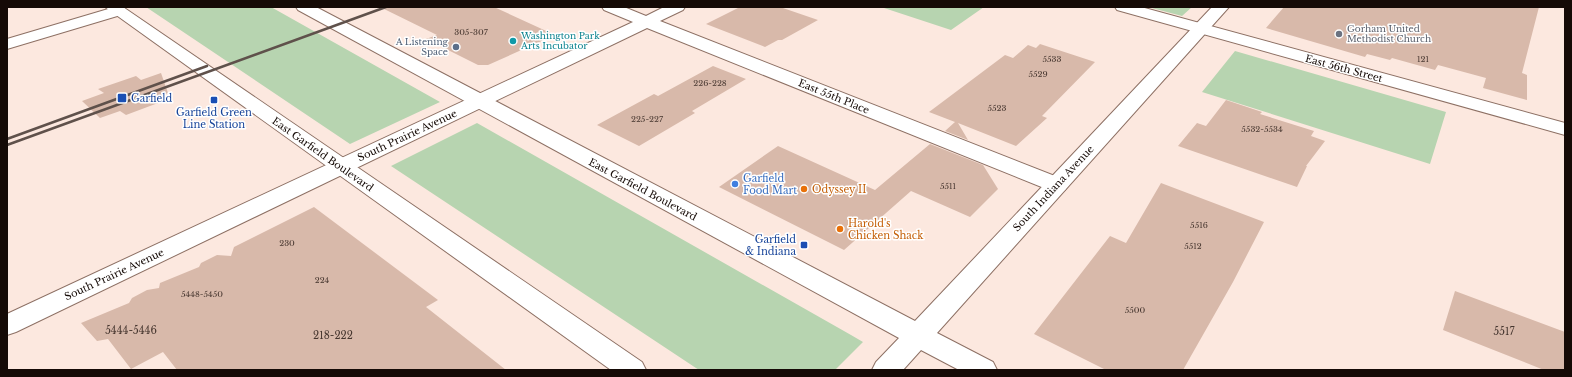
<svg xmlns="http://www.w3.org/2000/svg" width="1572" height="377" font-family="'Libre Baskerville',serif">
	<style>
		.green { fill: #b7d4b0 }
		.building { fill: #d8b9aa }
		.lines { fill: none; stroke-linecap: round; stroke-linejoin: round }
		.minor-casing { stroke: #8d7064; stroke-width: 2 }
		.tertiary-casing { stroke: #8d7064; stroke-width: 2 }
		.minor { fill: #fff; fill-rule: evenodd }
		.tertiary { fill: #fff; fill-rule: evenodd }
		.rail { stroke: #5f514b; stroke-width: 2.5 }
		.worship-dot { fill: #6b7280; stroke: #fff; stroke-width: 1.5 }
		.culture-dot { fill: #0f9aa8; stroke: #fff; stroke-width: 1.5 }
		.service-dot { fill: #5c6f8a; stroke: #fff; stroke-width: 1.5 }
		.transit-dot { fill: #1a4fb4; stroke: #fff; stroke-width: 1.5 }
		.shop-dot { fill: #3f7fe0; stroke: #fff; stroke-width: 1.5 }
		.food-dot { fill: #e8710a; stroke: #fff; stroke-width: 1.5 }
		.labels { text-anchor: middle; stroke-width: 3; stroke-linejoin: round; paint-order: stroke }
		.number-label { font-size: 8px; fill: #46362f }
		.far-worship-label { font-size: 9px; fill: #5b616d; stroke: #fff; text-anchor: start }
		.far-culture-label { font-size: 9px; fill: #0d838f; stroke: #fff; text-anchor: start }
		.far-service-label { font-size: 9px; fill: #4e5e75; stroke: #fff; text-anchor: end }
		.street-label { font-size: 10px; fill: #150a06; stroke: #fff }
		.transit-label { font-size: 10px; fill: #164399; stroke: #fff; text-anchor: start }
		.shop-label { font-size: 10px; fill: #366cbe; stroke: #fff; text-anchor: start }
		.food-label { font-size: 10px; fill: #c56008; stroke: #fff; text-anchor: start }
		.near-number-label { font-size: 10px; fill: #46362f }
	</style>
	<rect width="100%" height="100%" fill="#fce8df"/>
	<path class="green" d="M146,7H271L440,102L350,144Z
		M881,7H984L951,30Z
		M1148,7H1192L1182,16Z
		M1235,51L1446,112L1430,164L1202,92Z
		M477,123L851,335L863,342L835,370H699L391,166Z"/>
	<path class="building" d="M380,7H494L555,35L488,65H478L426,39L437,35Z
		M740,7H780L818,20L782,40H778L765,47L706,24Z
		M1284,7H1539L1522,73L1527,75V100L1483,88L1486,78L1438,65L1435,70L1392,58L1390,60L1367,54L1365,57L1266,28Z
		M1040,44L1095,62L1042,116L1047,118L1016,146L958,123L968,140L945,131L955,122L929,112L1005,55L1013,58L1028,45L1036,48Z
		M713,66L746,79L692,111L695,113L639,146L597,125L654,94L658,96Z
		M161,73L168,93L161,96L166,100L126,115L120,111L100,118L82,101L104,93L98,89L136,76L141,80Z
		M1226,100L1262,112L1260,114L1314,131L1311,136L1325,141L1306,166H1307L1297,187L1178,146L1197,123L1206,126Z
		M930,144L983,165L998,189L970,217L911,191L844,250L719,187L778,146L875,190Z
		M1161,183L1264,222L1233,282L1183,370H1106L1034,334L1110,236L1126,243Z
		M314,207L438,300L426,307L506,370H177L163,352L131,369L108,339L97,341L81,323L129,303L132,298L147,290L159,288L160,283L199,267L201,263L217,255L231,256L234,247Z
		M1455,291L1565,332V370H1544L1443,330Z"/>
	<g class="lines">
		<g class="minor-casing">
			<path id="minor" d="M115,7L124,8L126,11L124,14L7,49V39Z
				M602,7H624L646,16L664,7H685L683,10L660,21L1065,180L1068,185L1065,190L1057,192L1049,190L647,28L16,332L7,335V314L633,22L604,10Z
				M1115,7H1141L1565,123V135L1117,10Z"/>
		</g>
		<g class="tertiary-casing">
			<path id="tertiary" d="M105,7H123L642,362L646,370H611Z
				M296,7H316L915,321L1212,7H1229L937,333L993,362L997,370H959L921,350L903,370H872L876,362L899,338L298,10Z"/>
		</g>
		<use href="#minor" class="minor"/>
		<use href="#tertiary" class="tertiary"/>
		<path class="rail" d="M7,139L207,66
			M7,145L386,7"/>
	</g>
	<circle class="worship-dot" cx="1339" cy="34" r="4"/>
	<circle class="culture-dot" cx="513" cy="41" r="4"/>
	<circle class="service-dot" cx="456" cy="47" r="4"/>
	<g class="transit-dot">
		<rect x="117" y="93" width="10" height="10" rx="2"/>
		<rect x="210" y="96" width="8" height="8" rx="2"/>
		<rect x="800" y="241" width="8" height="8" rx="2"/>
	</g>
	<circle class="shop-dot" cx="735" cy="184" r="4"/>
	<g class="food-dot">
		<circle cx="804" cy="189" r="4"/>
		<circle cx="840" cy="229" r="4"/>
	</g>
	<g class="labels">
		<g class="number-label">
			<text x="471" y="35">305-307</text>
			<text x="1052" y="62">5533</text>
			<text x="1423" y="62">121</text>
			<text x="1038" y="77">5529</text>
			<text x="710" y="86">226-228</text>
			<text x="997" y="111">5523</text>
			<text x="647" y="122">225-227</text>
			<text x="1262" y="132">5532-5534</text>
			<text x="948" y="189">5511</text>
			<text x="1199" y="228">5516</text>
			<text x="287" y="246">230</text>
			<text x="1193" y="249">5512</text>
			<text x="322" y="283">224</text>
			<text x="202" y="297">5448-5450</text>
			<text x="1135" y="313">5500</text>
		</g>
		<g class="far-worship-label">
			<text x="1347" y="32">Gorham United<tspan x="1347" dy="10">Methodist Church</tspan></text>
		</g>
		<g class="far-culture-label">
			<text x="521" y="39">Washington Park<tspan x="521" dy="10">Arts Incubator</tspan></text>
		</g>
		<g class="far-service-label">
			<text x="448" y="45">A Listening<tspan x="448" dy="10">Space</tspan></text>
		</g>
		<g class="street-label">
			<text transform="translate(1344 68) rotate(15)" y="4">East 56th Street</text>
			<text transform="translate(834 96) rotate(22)" y="4">East 55th Place</text>
			<text transform="translate(407 135) rotate(-25)" y="4">South Prairie Avenue</text>
			<text transform="translate(323 154) rotate(35)" y="4">East Garfield Boulevard</text>
			<text transform="translate(1053 188) rotate(-47)" y="4">South Indiana Avenue</text>
			<text transform="translate(643 189) rotate(28)" y="4">East Garfield Boulevard</text>
			<text transform="translate(114 274) rotate(-25)" y="4">South Prairie Avenue</text>
		</g>
		<g class="transit-label">
			<text x="131" y="102">Garfield</text>
			<text x="214" y="116" text-anchor="middle">Garfield Green<tspan x="214" dy="12">Line Station</tspan></text>
			<text x="796" y="243" text-anchor="end">Garfield<tspan x="796" dy="12">&amp; Indiana</tspan></text>
		</g>
		<g class="shop-label">
			<text x="743" y="182">Garfield<tspan x="743" dy="12">Food Mart</tspan></text>
		</g>
		<g class="food-label">
			<text x="812" y="193">Odyssey II</text>
			<text x="848" y="227">Harold's<tspan x="848" dy="12">Chicken Shack</tspan></text>
		</g>
		<g class="near-number-label">
			<text x="131" y="334">5444-5446</text>
			<text x="1504" y="335">5517</text>
			<text x="333" y="339">218-222</text>
		</g>
	</g>
	<rect width="1572" height="377" fill="none" stroke="#150a06" stroke-width="16"/>
</svg>
